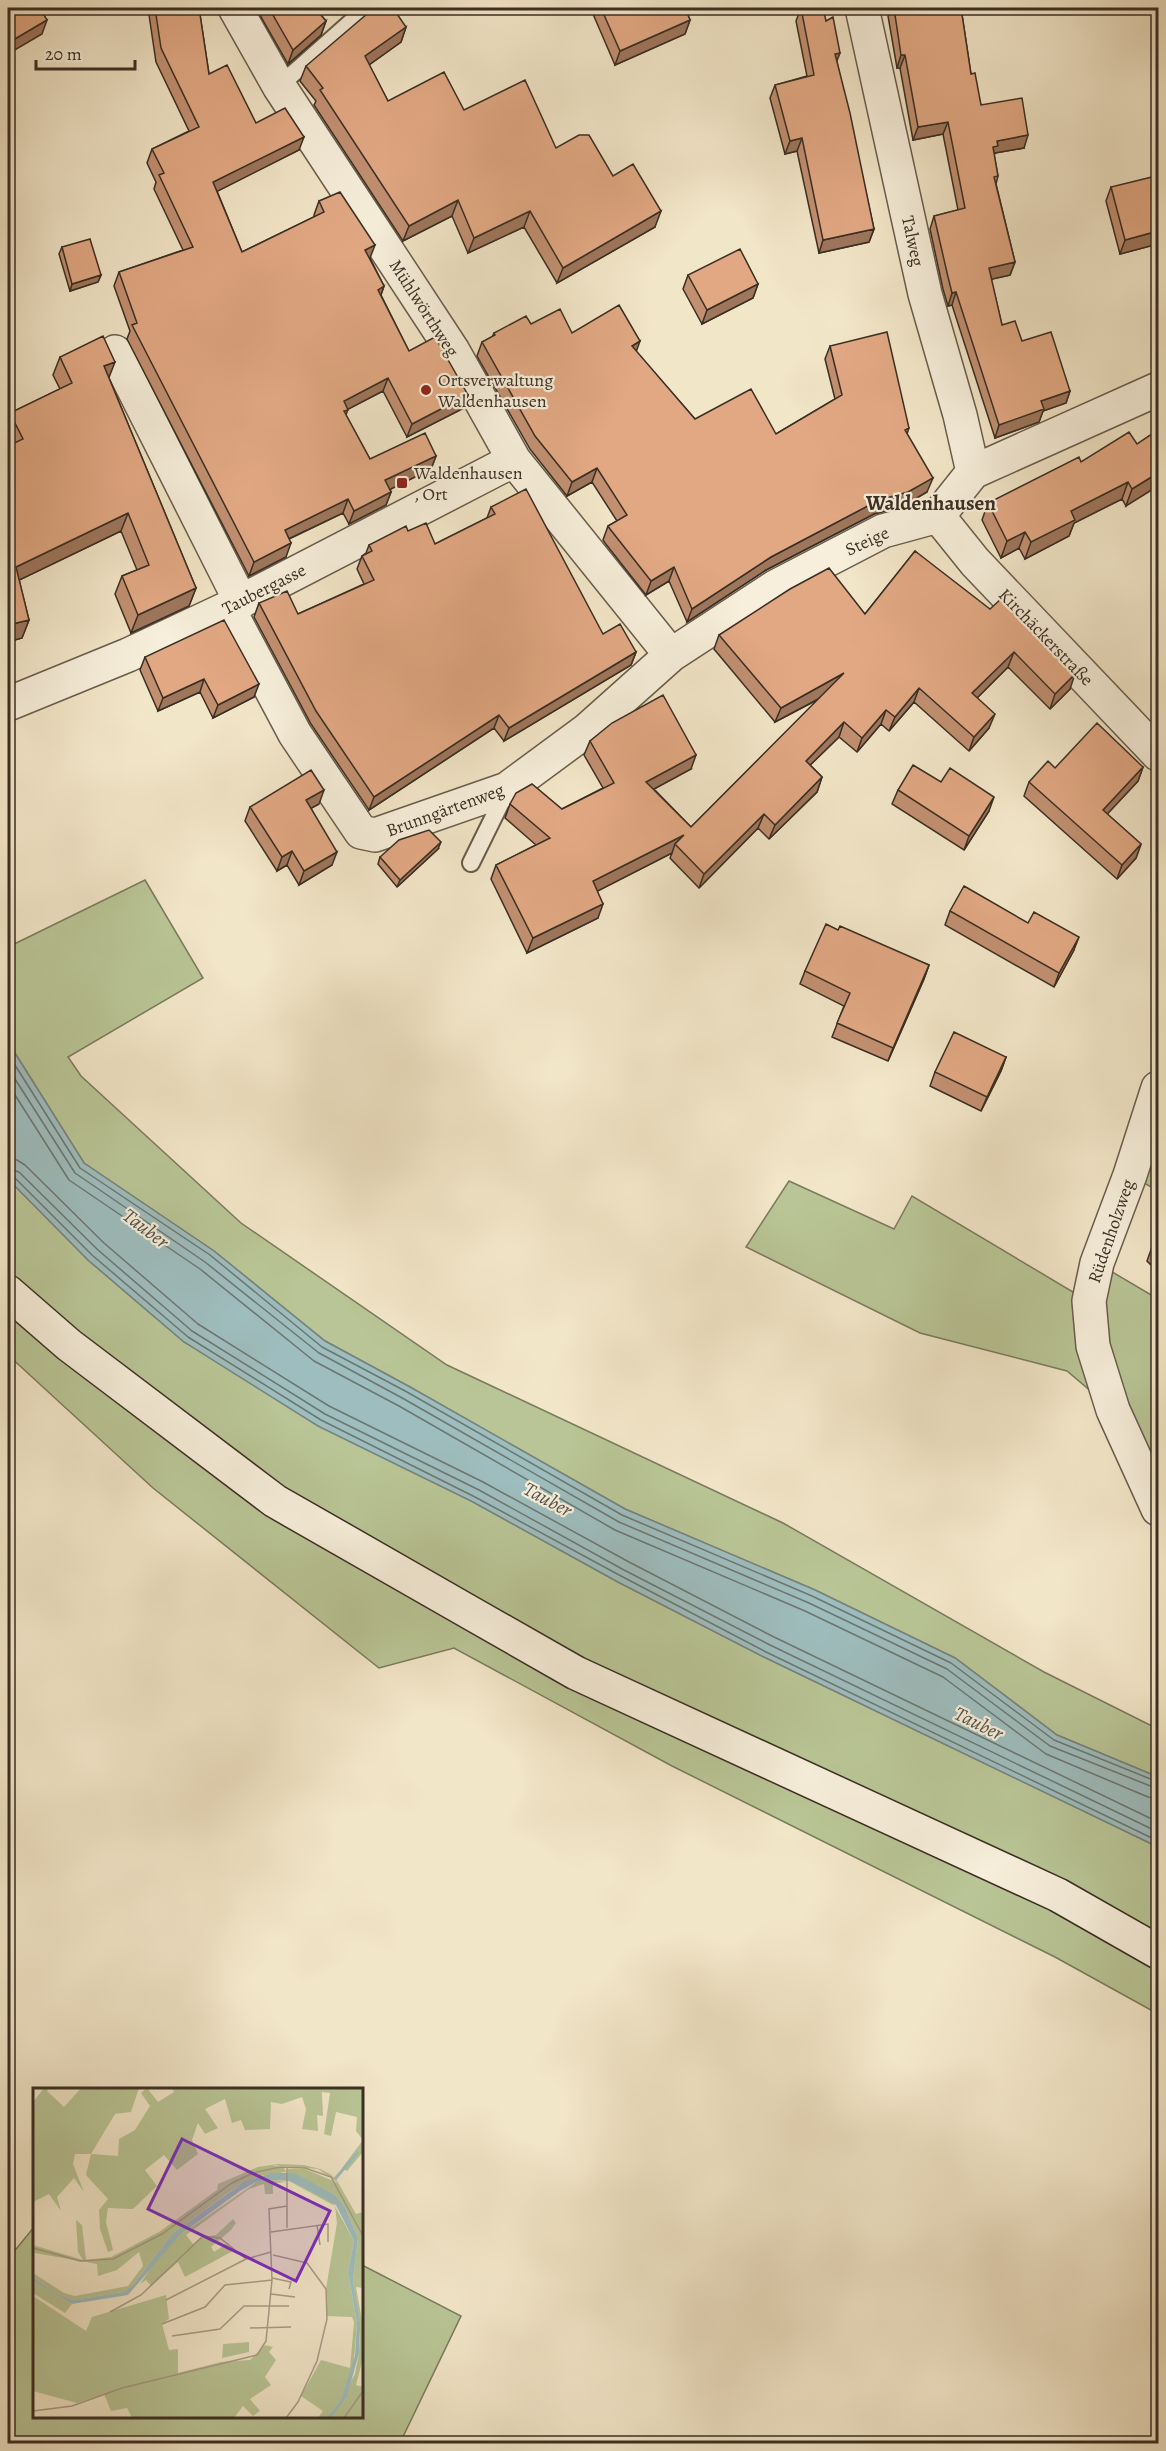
<svg xmlns="http://www.w3.org/2000/svg" width="1166" height="2451" font-family="Alegreya,serif">
	<style>
		.green { fill: #b9c596; stroke: #7a7a5c; stroke-width: 1.5 }
		.water { fill: #9ebdbe; stroke: #768480; stroke-width: 1.5 }
		.lines { fill: none; stroke-linecap: round; stroke-linejoin: round }
		.shore { stroke: #6c7670; stroke-width: 1.5 }
		.lane-casing { stroke: #685c4c; stroke-width: 20 }
		.street-casing { stroke: #685c4c; stroke-width: 36 }
		.secondary-casing { stroke: #3a2e23; stroke-width: 36 }
		.lane { stroke: #f7efdb; stroke-width: 16 }
		.street { stroke: #f7efdb; stroke-width: 33 }
		.secondary { stroke: #f7efdb; stroke-width: 33 }
		.wall { fill: #c29071; stroke: #3a2e23; stroke-width: 1.5 }
		.shaded-wall { fill: #9e765c; stroke: #3a2e23; stroke-width: 1.5 }
		.building { fill: #e1a883; stroke: #3a2e23; stroke-width: 1.5 }
		.poi-dot { fill: #8f2418; stroke: #f7efdb; stroke-width: 2 }
		.labels { text-anchor: middle; stroke-width: 4.5; stroke-linejoin: round; paint-order: stroke }
		.street-label { font-size: 18px; fill: #3a2e23; stroke: #f7efdb }
		.poi-label { font-size: 18px; fill: #3a2e23; stroke: #f7efdb; text-anchor: start }
		.water-label { font-size: 20px; font-style: italic; fill: #53524a; stroke: #f7efdb }
		.quarter-label { font-size: 21px; font-weight: bold; fill: #3a2e23; stroke: #f7efdb }
		.inset-river { fill: none; stroke: #9ebdbe; stroke-width: 3 }
		.inset-road { fill: none; stroke: #a89c86; stroke-width: 1.5 }
		.view { fill: #7b2cbf; fill-opacity: 0.15; stroke: #7b2cbf; stroke-width: 3 }
		.inset-edge { fill: none; stroke: #3a2e23; stroke-width: 3 }
	</style>
	<rect width="100%" height="100%" fill="#f2e6c8"/>
	<filter id="stains"><feTurbulence type="fractalNoise" baseFrequency=".00333" numOctaves="4"/><feColorMatrix values="0 0 0 0 .2 0 0 0 0 .09 0 0 0 0 .02 0 0 0 .5 -.17"/></filter>
	<radialGradient id="worn" r=".72"><stop offset=".6" stop-color="#630" stop-opacity="0"/><stop offset="1" stop-color="#630" stop-opacity=".3"/></radialGradient>
	<path class="green" d="M145,880L203,978L68,1057L81,1076L241,1223L447,1365L783,1523L1044,1672L1158,1729V1777L1057,1735L955,1658L815,1590L625,1509L410,1387L325,1341L214,1251L84,1163L8,1042V947Z
		M1158,1088V1191L1130,1175Z
		M8,1179L88,1260L184,1342L618,1582L764,1657L1158,1847V2014L1055,1957L672,1766L454,1648L379,1668L153,1488L8,1355Z
		M789,1181L894,1229L912,1196L1088,1301L1097,1263L1158,1299V1509L1113,1410L1067,1371L920,1333L746,1247Z
		M34,2227V2416H362V2265L461,2316L400,2443H8V2259Z"/>
	<path class="water" d="M8,1042L84,1163L214,1251L325,1341L410,1387L625,1509L815,1590L955,1658L1057,1735L1158,1777V1847L764,1657L618,1582L473,1502L318,1426L184,1342L88,1260L8,1179Z"/>
	<g class="lines">
		<path class="shore" d="M8,1054L80,1168L210,1255L322,1347L407,1392L622,1515L812,1596L951,1663L1054,1740L1158,1782
			M8,1068L75,1173L205,1262L319,1353L404,1399L619,1522L809,1603L947,1669L1050,1746L1158,1789
			M8,1084L69,1180L200,1269L314,1361L399,1406L615,1530L805,1611L943,1677L1046,1754L1148,1797L1158,1798
			M8,1159L17,1160L25,1165L104,1243L198,1324L329,1406L483,1482L629,1562L774,1637L1158,1822
			M8,1168L19,1172L98,1250L192,1331L325,1414L479,1490L624,1570L770,1645L1158,1832
			M8,1176L14,1177L92,1255L188,1337L321,1420L475,1497L621,1576L766,1652L1158,1841"/>
		<g class="lane-casing">
			<path id="lane" d="M279,86L367,8
				M471,863L507,790"/>
		</g>
		<g class="street-casing">
			<path id="street" d="M235,8L279,86L453,351L514,460L671,655
				M862,8L925,294L960,415L973,472
				M115,352L241,602
				M938,516L975,562L1158,754
				M228,608L295,734L361,832L375,835L507,789L587,730L671,655L775,587L883,531L938,516L973,472L1158,389
				M8,704L128,655L228,608L514,460
				M1158,1088L1130,1175L1097,1263L1089,1301L1093,1346L1113,1410L1158,1509"/>
		</g>
		<g class="secondary-casing">
			<path id="secondary" d="M8,1292L69,1345L275,1501L476,1616L576,1673L1058,1895L1158,1952"/>
		</g>
		<use href="#lane" class="lane"/>
		<use href="#street" class="street"/>
		<use href="#secondary" class="secondary"/>
	</g>
	<path class="wall" d="M148,8H199L209,74L256,123L299,150L217,191L242,252L314,217V215L319,201L370,258L384,286L381,295L409,351L468,395L464,408L407,437L383,391L348,409L346,415L370,459L436,456L431,469L390,489L391,492L386,505L349,524L343,513L289,539L286,557L249,576L127,339L130,331L114,286L119,272L183,250L154,189L156,182L147,163L152,149L189,131L156,62Z
		M263,8H315L326,21L321,35L288,64L260,15Z
		M595,8H685L690,20L685,34L615,65L593,14Z
		M801,8L837,62L874,229L869,242L819,253L797,151L785,154L770,98L775,85L807,76L796,21Z
		M892,8H961L971,74L981,105L1024,148L995,153L994,155L998,176L996,184L1015,262L1010,275L991,279L1002,325L1022,341L1070,391L1066,403L1043,411L1039,422L995,438L952,305L948,306L943,289L930,229L934,216L958,210L943,134L913,140L900,68H897L888,16Z
		M406,27L401,42L369,65L388,101L464,110L556,148L613,176L655,227L557,283L524,227L468,253L452,216L403,241L314,105L316,101L300,81L306,66Z
		M1111,187L1158,231V244L1120,254L1106,201Z
		M62,247L101,275L98,282L70,291L59,254Z
		M688,275L758,284L753,298L702,324L683,289Z
		M531,324L572,333L636,352L695,419L776,434L835,399L825,359L830,346L909,428L907,434L927,492L903,506L874,514L766,570L687,622L669,581L646,595L605,543L603,540L608,526L617,521L592,482L567,496L530,449L477,356L482,342L492,337L494,333Z
		M60,357L109,378L196,588L189,606L131,633L115,594L122,576L137,570L121,531L19,580L29,620L22,638L8,642V446L11,445L8,439V421L10,413L60,389L53,375Z
		M1158,430L1126,506L1122,499L1074,523L1069,536L1025,559L1019,548L1001,558L982,520L988,503L1081,462L1137,444Z
		M491,507L603,634L636,652L631,665L504,741L494,728L369,810L311,724L254,617L259,603L298,614L364,584L357,569L362,556L366,553L369,545L408,531L435,544L487,518Z
		M915,551L1070,689L1050,709L1008,667L977,698L989,728L969,751L914,702L889,731L881,724L857,752L839,737L810,765L822,777L817,792L769,839L758,828L699,888L670,858L672,853L597,891L598,918L527,953L491,879L496,865L536,845L505,818L510,804L562,809L603,788L584,755L590,741L691,769L654,789L691,827L819,699L775,722L714,649L719,635L865,614Z
		M145,657L254,697L213,718L200,692L158,711L140,670Z
		M1143,767L1138,781L1107,814L1141,844L1136,858L1117,879L1024,796L1029,782L1055,768Z
		M941,782L989,811L964,850L892,804L898,790Z
		M319,804L311,808L332,865L299,885L287,865L277,871L245,821L250,807Z
		M438,849L397,887L378,864L380,857Z
		M950,911L1074,950L1054,987L945,925Z
		M838,930L929,965L924,979L888,1061L832,1037L844,1006L800,984L805,971Z
		M1006,1057L1001,1071L981,1111L930,1086L935,1072Z
		M1158,1230V1272L1147,1261Z"/>
	<path class="shaded-wall" d="M47,20L42,34L8,54V43Z
		M690,20L685,34L615,65L620,51Z
		M326,21L321,35L288,64L293,50Z
		M406,27L401,42L359,72L365,56Z
		M840,53L835,66V54Z
		M901,55H905L900,68H897Z
		M948,122L943,134L913,140L918,127Z
		M1028,135L1024,148L995,153L993,158V147L997,141Z
		M304,137L299,150L208,196L213,182Z
		M802,138L797,151L785,154L790,141Z
		M458,200L452,216L403,241L409,226Z
		M530,211L524,227L468,253L474,238Z
		M661,211L655,227L557,283L563,268Z
		M874,229L869,242L819,253L823,240Z
		M1158,231V244L1120,254L1125,240Z
		M375,245L370,258L360,264L365,250Z
		M1015,262L1010,275L984,281L989,268Z
		M101,275L98,282L70,291L72,284Z
		M758,284L753,298L702,324L707,310Z
		M384,286L379,300L378,290Z
		M956,292L952,305L948,306L952,293Z
		M640,341L635,355L632,346Z
		M115,362L108,380L104,366Z
		M388,378L383,391L339,414L344,401Z
		M1070,391L1066,403L1043,411L1039,422L995,438L999,425L1041,401Z
		M468,395L464,408L407,437L412,424Z
		M436,456L431,469L381,494L385,480Z
		M597,468L592,482L567,496L572,482Z
		M1158,473V486L1126,506L1132,489Z
		M933,478L927,492L903,506L874,514L766,570L687,622L692,609L771,557L879,500Z
		M1128,482L1122,499L1074,523L1069,536L1025,559L1031,542L1071,511Z
		M391,492L386,505L349,524L354,511Z
		M348,499L343,513L280,543L285,530Z
		M128,513L121,531L9,585L16,567Z
		M1025,532L1019,548L1001,558L1007,541Z
		M291,543L286,557L249,576L254,562Z
		M674,567L669,581L646,595L651,581Z
		M196,588L189,606L131,633L138,615Z
		M29,620L22,638L8,642V625Z
		M636,652L631,665L504,741L509,728Z
		M1014,652L1008,667L967,708L972,693Z
		M844,673L839,688L775,722L781,708Z
		M1075,674L1070,689L1050,709L1055,694Z
		M204,679L200,692L158,711L163,698Z
		M259,684L254,697L213,718L218,705Z
		M919,688L914,702L889,731L895,717Z
		M886,710L881,724L857,752L862,738Z
		M995,714L989,728L969,751L974,737Z
		M499,715L494,728L369,810L374,797Z
		M844,722L839,737L800,775L806,761Z
		M696,755L691,769L641,796L646,782Z
		M1143,767L1138,781L1098,824L1103,810Z
		M822,777L817,792L769,839L775,825Z
		M324,790L319,804L301,814L306,800Z
		M994,797L989,811L964,850L969,836Z
		M764,814L758,828L699,888L704,874Z
		M684,835L675,844L672,853L588,896L593,881Z
		M441,842L438,849L397,887L400,880Z
		M1141,844L1136,858L1117,879L1122,865Z
		M292,851L287,865L277,871L282,857Z
		M337,852L332,865L299,885L304,871Z
		M603,904L598,918L527,953L533,938Z
		M1079,937L1074,950L1054,987L1059,973Z
		M929,965L924,979L888,1061L893,1048Z
		M1006,1057L1001,1071L981,1111L987,1097Z"/>
	<path class="building" d="M8,8H40L47,20L8,43Z
		M155,8H199L209,74L227,65L256,123L285,108L304,137L213,182L242,252L324,212L319,201L340,192L375,245L365,250L384,286L378,290L409,351L435,337L468,395L412,424L388,378L344,401L348,410L344,411L370,459L425,433L436,456L385,480L391,492L354,511L348,499L285,530L291,543L254,562L132,325L137,323L119,272L193,247L159,175L164,173L152,149L199,127L161,48Z
		M269,8H315L326,21L293,50Z
		M374,8H393L406,27L365,56L388,101L444,72L464,110L525,80L556,148L579,135H589L613,176L633,164L661,211L563,268L530,211L474,238L458,200L409,226L320,90L323,88L306,66Z
		M601,8H685L690,20L620,51Z
		M801,8H823L826,21L833,17L840,53L835,54L850,113L874,229L823,240L802,138L790,141L775,85L814,75Z
		M894,8H961L971,74L975,73L981,105L1022,98L1028,135L997,141L998,146L993,147L998,176L994,177L1015,262L989,268L1002,325L1015,321L1022,341L1051,332L1070,391L1041,401L1044,409L999,425L956,292L952,293L948,277L934,216L965,208L948,122L918,127L905,55H901Z
		M1152,177L1158,202V231L1125,240L1111,187Z
		M90,239L101,275L72,284L62,247Z
		M740,249L758,284L707,310L688,275Z
		M619,305L640,341L632,346L695,419L751,389L776,434L842,395L830,346L887,332L909,428L905,430L933,478L908,492L879,500L771,557L692,609L674,567L651,581L610,529L608,526L627,515L597,468L572,482L535,436L482,342L495,335L494,333L526,316L531,324L560,309L572,333Z
		M103,336L115,362L104,366L196,588L138,615L122,576L149,565L128,513L16,567L29,620L8,625V446L23,439L10,413L72,383L60,357Z
		M1158,430V473L1132,489L1128,482L1071,511L1075,520L1031,542L1025,532L1007,541L988,503L1079,457L1081,462L1129,432L1137,444Z
		M526,489L603,634L620,624L636,652L509,728L499,715L374,797L316,711L259,603L287,591L298,614L374,580L362,556L372,551L369,545L406,526L408,531L426,523L435,544L495,514L491,507Z
		M915,551L990,609L1002,598L1075,674L1055,694L1014,652L972,693L995,714L974,737L919,688L895,717L886,710L862,738L844,722L806,761L822,777L775,825L764,814L704,874L675,844L684,835L593,881L603,904L533,938L496,865L550,838L510,804L516,793L532,784L562,809L614,783L590,741L612,723L663,695L696,755L646,782L691,827L844,673L781,708L719,635L790,589L829,568L865,614Z
		M224,620L259,684L218,705L204,679L163,698L145,657Z
		M1097,723L1143,767L1103,810L1141,844L1122,865L1029,782L1048,761L1055,768Z
		M913,765L941,782L950,768L994,797L969,836L898,790Z
		M311,770L324,790L306,800L337,852L304,871L292,851L282,857L250,807Z
		M429,830L441,842L400,880L380,857L399,840Z
		M964,886L1028,923L1034,912L1079,937L1059,973L950,911Z
		M826,924L838,930L840,926L929,965L893,1048L837,1023L850,993L805,971Z
		M954,1032L1006,1057L987,1097L935,1072Z"/>
	<g class="poi-dot">
		<circle cx="426" cy="390" r="6"/>
		<rect x="396" y="477" width="12" height="12" rx="3"/>
	</g>
	<g class="labels">
		<g class="street-label">
			<text transform="translate(913 241) rotate(78)" y="6">Talweg</text>
			<text transform="translate(424 308) rotate(57)" y="6">Mühlwörthweg</text>
			<text transform="translate(867 541) rotate(-25)" y="6">Steige</text>
			<text transform="translate(264 589) rotate(-27)" y="6">Taubergasse</text>
			<text transform="translate(1046 637) rotate(46)" y="6">Kirchäckerstraße</text>
			<text transform="translate(445 810) rotate(-20)" y="6">Brunngärtenweg</text>
			<text transform="translate(1111 1231) rotate(-71)" y="6">Rüdenholzweg</text>
		</g>
		<g class="poi-label">
			<text x="438" y="386">Ortsverwaltung<tspan x="438" dy="21">Waldenhausen</tspan></text>
			<text x="414" y="479">Waldenhausen<tspan x="414" dy="21">, Ort</tspan></text>
		</g>
		<g class="water-label">
			<text transform="translate(146 1228) rotate(37)" y="7">Tauber</text>
			<text transform="translate(548 1499) rotate(28)" y="7">Tauber</text>
			<text transform="translate(979 1723) rotate(26)" y="7">Tauber</text>
		</g>
		<g class="quarter-label">
			<text x="931" y="510">Waldenhausen</text>
		</g>
	</g>
	<g transform="translate(33 2088)">
		<rect width="330" height="330" fill="#f2e6c8"/>
		<path d="M11,0H16L14,3L31,19L48,0H106L98,24L82,26L58,66L85,68L86,51L102,42L117,18L108,5L114,0L125,14L141,4L139,0H330V64L314,83L309,80L330,52L323,43L324,29L303,24L298,48L291,46L297,5L289,4L290,28L284,27L285,43L269,41L273,21L269,9L249,16L238,14L237,41L212,42L208,32L199,35L192,11L172,21L185,40L172,46L165,35L159,52L165,66L144,82L131,67L112,82L124,98L100,121L75,120L73,134L80,162L75,164L67,141L66,122L75,111L53,87L58,66H42L40,76L51,104L41,90L24,109L28,123L16,106L0,114V14ZM245,76L271,77L287,81L297,86L303,91L323,126L330,124V200L323,199L330,238V270L323,297L330,299V330H298L322,286L326,265L327,248L320,192L325,150L312,119L302,107L255,85V81H272L305,95L285,81L238,77L251,80L253,84L227,88L202,100L139,146L100,197L90,204L40,212L24,206L0,189V185L31,205L42,208L95,198L110,178L106,164L84,182L65,188L64,176L2,165L0,157L50,172L45,164L43,132L49,137L53,172L78,169L126,144L184,102L185,96L225,79ZM225,93L240,92L254,94L240,95V106H232L231,96L216,101L153,147L160,156L167,150L183,147L200,131L203,135L198,142L178,159L181,164L193,156L200,163L152,189L145,174L118,198L113,192L107,196L126,168L147,147ZM256,93L299,113L321,153L315,184L324,235L320,284L308,312L293,330H285L290,323L268,308L288,272L317,280L321,234L319,229L293,228V201L304,135L302,118ZM0,193L39,216L32,225L0,205ZM133,207L136,231L129,236L136,262L145,261V285L188,274L217,272L232,257L240,259L236,264L243,272L232,289L238,297L217,311L227,323L220,328L210,318L201,330H99L94,320L78,323L71,306L44,315L0,303V208L53,243L59,229ZM216,254V264L189,270L190,256Z" fill="#b9c596"/>
		<path d="M239,85H261L302,107L312,119L325,150L320,192L327,237L326,265L314,308L298,330H293L308,312L322,268L324,235L315,184L321,153L303,117L277,103L256,93L240,92L225,93L207,103L147,147L95,207L39,216L0,193V189L24,206L40,212L90,204L100,197L139,146L211,94Z" fill="#9ebdbe"/>
		<path class="inset-river" d="M302,91L325,64"/>
		<path class="inset-road" d="M254,79V140M284,137L287,157M238,144L295,136V154M0,160L47,173L80,171L129,146L199,95L220,85L247,79L272,80L298,89L330,148M240,167L274,175L293,201L294,231L284,273L265,314L253,330M239,190L258,194L256,201M238,206L262,209M133,212L213,171L238,164M77,224L108,207L170,148L187,150L213,171M129,236L172,219L192,197L239,192M217,240L258,239M139,248L187,241L211,218H256M0,323L39,318L89,300L224,267L233,253L239,192L236,121L254,118M311,330L330,303"/>
		<path class="view" d="M149,51L297,123L263,193L115,121Z"/>
		<rect width="330" height="330" class="inset-edge"/>
	</g>
	<rect width="1166" height="2451" fill="none" stroke="#f2e6c8" stroke-width="30"/>
	<rect x="9" y="9" width="1148" height="2433" fill="none" stroke="#3a2e23" stroke-width="3"/>
	<rect x="15" y="15" width="1136" height="2421" fill="none" stroke="#3a2e23" stroke-width="1.5"/>
	<path d="M36 60v9h99v-9" fill="none" stroke="#3a2e23" stroke-width="3"/>
	<text x="45" y="60" font-size="18" fill="#3a2e23" stroke="#f7efdb" stroke-width="4.5" paint-order="stroke">20 m</text>
	<rect width="100%" height="100%" filter="url(#stains)"/>
	<rect width="100%" height="100%" fill="url(#worn)"/>
</svg>
